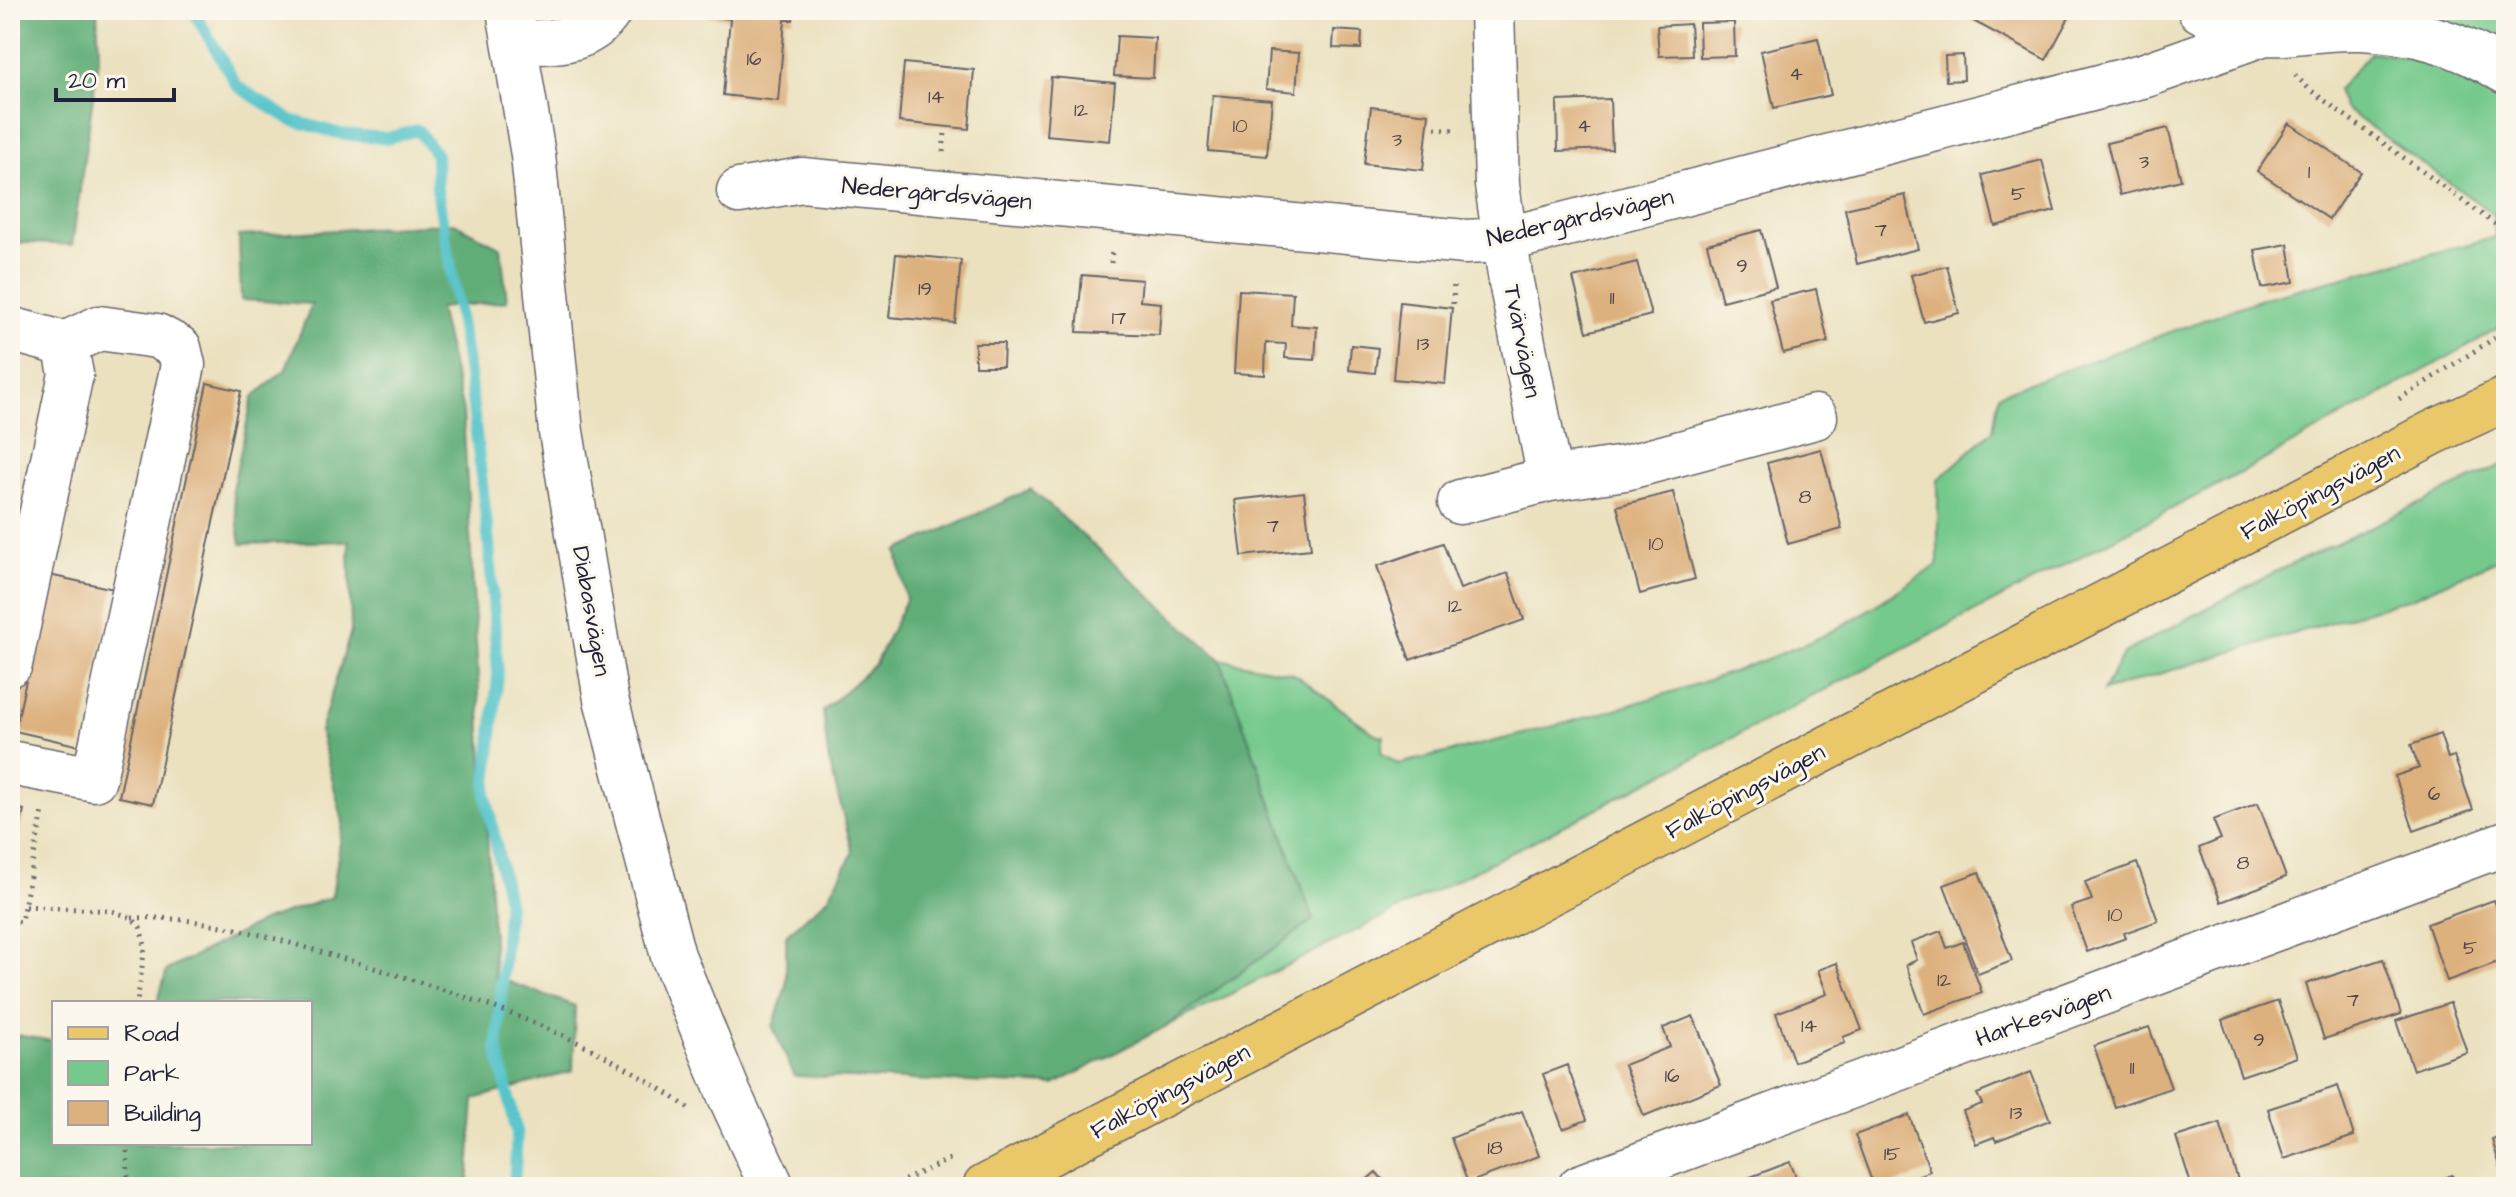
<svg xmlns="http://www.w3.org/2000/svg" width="2516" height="1197" font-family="'Architects Daughter',sans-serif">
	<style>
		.green { fill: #75c98c; stroke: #4c7664; stroke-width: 2 }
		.forest { fill: #60ad78; stroke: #41685a; stroke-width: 2 }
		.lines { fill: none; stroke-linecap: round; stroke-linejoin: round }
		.stream { stroke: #56c4ca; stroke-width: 12 }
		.building { fill: #ddb17e }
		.minor-casing { stroke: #686569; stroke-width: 47 }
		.major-casing { stroke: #686569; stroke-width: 47 }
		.path { stroke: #686569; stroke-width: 5; stroke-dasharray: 2 6; stroke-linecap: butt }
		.minor { stroke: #fff; stroke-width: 44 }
		.major { stroke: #eac769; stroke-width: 44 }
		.labels { text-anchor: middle; stroke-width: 6; stroke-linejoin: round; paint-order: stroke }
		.number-label { font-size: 20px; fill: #51464c }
		.street-label { font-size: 24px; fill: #22223b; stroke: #fbf7ec }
	</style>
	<rect width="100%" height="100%" fill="#fbf7ec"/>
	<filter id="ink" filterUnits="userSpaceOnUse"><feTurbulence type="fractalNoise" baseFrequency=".0125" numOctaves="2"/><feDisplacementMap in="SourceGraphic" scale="16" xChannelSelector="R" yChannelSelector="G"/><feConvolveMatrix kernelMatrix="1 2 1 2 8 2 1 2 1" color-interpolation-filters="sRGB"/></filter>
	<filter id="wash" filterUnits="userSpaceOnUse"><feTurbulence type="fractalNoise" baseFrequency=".006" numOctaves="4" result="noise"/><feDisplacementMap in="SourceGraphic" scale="32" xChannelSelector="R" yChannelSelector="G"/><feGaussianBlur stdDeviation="1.8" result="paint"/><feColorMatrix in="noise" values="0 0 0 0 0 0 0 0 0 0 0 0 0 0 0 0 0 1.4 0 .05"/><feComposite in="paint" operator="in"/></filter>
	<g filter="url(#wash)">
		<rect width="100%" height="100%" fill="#ebe1bf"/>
		<path class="green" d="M2372,10H2506V48Z
			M2371,52C2423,58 2469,67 2506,106V318L2496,330L2246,470L1573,821L1165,1027L1313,920L1220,659L1294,674L1375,734L1384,736L1381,752L1398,764C1535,733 1676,697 1807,643C1849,626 1898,589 1938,565V480L1993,430L1999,394L2264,298L2495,237L2492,213L2344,108L2337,90Z
			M2506,463V556L2411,598L2103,691L2124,653L2273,573Z"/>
		<path class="forest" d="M10,10H97L99,55L72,245L10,242Z
			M454,223L501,248L507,301L439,308L463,412L495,977L575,1006L573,1071L474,1099L468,1187H10V1034L54,1041V1143H310V1003H157L167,970L265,920L332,897L343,822L320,731L351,631L349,541L241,544L232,489L253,397L285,370L312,304L241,300L239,236Z
			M1031,489L1220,659L1313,920L1165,1027L1054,1085L794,1076L773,1027L786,986V935L828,898L853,853L828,757L823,711L875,664L906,600L897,551Z"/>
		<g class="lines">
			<path class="stream" d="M193,10L237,86L291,120L341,134L387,138L418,130L436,155L437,190L469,374L489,543L498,675L486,795L508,902L497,1047L517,1133L514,1187"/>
		</g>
		<g id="blocks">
			<path class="building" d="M658,10H794L793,20H785L778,101L723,95L730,19Z
				M1664,10H1692L1693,14L1665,16Z
				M1964,10H2073L2046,60L1962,15Z
				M1734,22L1735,56L1700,57L1699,23Z
				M1690,24L1692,55L1659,56L1657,26Z
				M1334,30L1362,32L1361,49L1333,48Z
				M1117,36L1155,38L1153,78L1114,76Z
				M1818,38L1831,95L1774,108L1761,51Z
				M1269,51L1299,53L1296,92L1266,89Z
				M1963,55L1964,80L1946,81L1945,56Z
				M904,63L974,70L969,129L899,122Z
				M1051,77L1115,83L1110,141L1046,135Z
				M1213,95L1272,100L1267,156L1208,151Z
				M1610,99L1612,149L1558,151L1557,101Z
				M1371,107L1429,114L1423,170L1364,164Z
				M2289,123L2361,172L2329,219L2257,171Z
				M2168,128L2181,180L2120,195L2107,143Z
				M2042,160L2055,211L1995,226L1982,175Z
				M1905,195L1918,249L1857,264L1845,209Z
				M1761,230L1776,287L1722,301L1707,244Z
				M2288,244L2294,282L2262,288L2255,250Z
				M896,254L961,260L955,323L889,317Z
				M1637,262L1651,315L1587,332L1573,278Z
				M1947,266L1959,313L1924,322L1911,275Z
				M1082,275L1142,280L1140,301L1161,303L1159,335L1077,332Z
				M1816,289L1828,342L1783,353L1770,300Z
				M1239,290L1293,293L1291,325L1317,327L1315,360L1285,358L1286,344L1266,343L1265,375L1234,373Z
				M1400,302L1452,308L1445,384L1393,379Z
				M975,343H1004L1003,366H975Z
				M1351,345L1378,348L1375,373L1349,370Z
				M207,383L241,391L153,804L119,797Z
				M1821,449L1842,529L1788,544L1767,463Z
				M1304,492L1311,549L1242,556L1235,500Z
				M1673,492L1695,579L1640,594L1617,506Z
				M1443,543L1460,589L1508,573L1524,620L1410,660L1377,566Z
				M49,575L114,589L80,746L15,731Z
				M2440,734L2448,758L2454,756L2473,810L2414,831L2395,776L2419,768L2411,745Z
				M2258,803L2286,877L2221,902L2199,848L2221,839L2213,820Z
				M10,807L24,810L11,870H10Z
				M2137,863L2158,921L2124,933L2126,938L2087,952L2071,907L2092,900L2085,882Z
				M1979,872L2012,961L1978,974L1944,885Z
				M2494,900L2506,934V959L2447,981L2427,924Z
				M1941,931L1947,948L1963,942L1982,993L1924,1014L1906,965L1917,960L1911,942Z
				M2383,959L2401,1014L2324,1039L2306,984Z
				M1837,963L1862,1030L1843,1037L1845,1043L1794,1062L1776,1013L1827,994L1818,970Z
				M2278,1001L2297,1057L2241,1076L2222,1020Z
				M2450,1003L2467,1052L2413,1070L2396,1021Z
				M1693,1016L1721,1085L1644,1116L1624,1065L1670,1047L1663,1028Z
				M2149,1027L2171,1088L2115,1107L2094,1046Z
				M1567,1065L1587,1120L1563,1129L1543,1074Z
				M2031,1072L2050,1120L1996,1141L1994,1137L1976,1144L1963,1111L1982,1104L1977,1094Z
				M2338,1086L2354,1136L2284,1159L2268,1109Z
				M1522,1111L1539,1156L1468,1183L1451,1138Z
				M1909,1115L1930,1171L1887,1187H1874L1855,1135Z
				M2220,1123L2240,1187H2192L2176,1137Z
				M2506,1135V1181L2505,1182L2492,1140Z
				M1790,1162L1800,1187H1734L1732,1184Z
				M1376,1172L1389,1187H1358Z
				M2452,1175L2456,1187H2420Z"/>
		</g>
	</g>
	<g filter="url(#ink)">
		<use href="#blocks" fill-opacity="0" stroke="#686569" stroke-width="2"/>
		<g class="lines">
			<g class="minor-casing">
				<path id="minor" d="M509,10L533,155L561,432L606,699L673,956L729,1094L772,1187
					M1492,10L1497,185L1511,282L1550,479
					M2200,10C2268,50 2290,26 2360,28C2415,30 2460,43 2506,72
					M515,43C552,41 588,45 610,10
					M739,191L802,180L1465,242L1504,240L2146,75L2259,35
					M10,329L65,344
					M1460,502L1550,479L1625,468L1815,417
					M10,664L71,374L65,344
					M10,763L94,779L183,365L179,348L157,336L99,328L65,344
					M1580,1187L2506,843"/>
			</g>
			<g class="major-casing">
				<path id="major" d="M985,1187L2434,432L2506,399"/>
			</g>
			<path class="path" d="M2295,75L2310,90L2506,232
				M1435,128L1454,130
				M943,152L945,133
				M1111,263L1112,248
				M1453,304L1454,281
				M2399,399L2506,331
				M25,906L112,911L132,918L140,927L145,946L137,1003
				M132,918C206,915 280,940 351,961C470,997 587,1033 688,1108
				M10,920L21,922L43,811
				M127,1143L128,1187
				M890,1187L952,1158"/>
			<use href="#minor" class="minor"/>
			<use href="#major" class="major"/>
		</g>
	</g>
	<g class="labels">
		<g class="number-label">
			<text x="754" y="65">16</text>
			<text x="1796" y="80">4</text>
			<text x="936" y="103">14</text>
			<text x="1081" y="116">12</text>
			<text x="1240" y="132">10</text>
			<text x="1584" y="132">4</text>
			<text x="1397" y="146">3</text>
			<text x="2144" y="168">3</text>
			<text x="2309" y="178">1</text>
			<text x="2018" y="200">5</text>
			<text x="1881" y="236">7</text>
			<text x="1742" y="272">9</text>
			<text x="925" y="295">19</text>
			<text x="1612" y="304">11</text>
			<text x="1119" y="324">17</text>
			<text x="1423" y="350">13</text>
			<text x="1805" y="503">8</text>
			<text x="1273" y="532">7</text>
			<text x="1656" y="550">10</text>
			<text x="1455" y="612">12</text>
			<text x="2434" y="800">6</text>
			<text x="2243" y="869">8</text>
			<text x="2115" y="921">10</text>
			<text x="2470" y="954">5</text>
			<text x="1944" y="986">12</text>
			<text x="2353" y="1006">7</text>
			<text x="1809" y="1032">14</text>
			<text x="2259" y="1046">9</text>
			<text x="2132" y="1074">11</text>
			<text x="1672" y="1082">16</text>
			<text x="2016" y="1119">13</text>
			<text x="1495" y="1154">18</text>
			<text x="1892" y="1160">15</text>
		</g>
		<g class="street-label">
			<text transform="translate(937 193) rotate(5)" y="8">Nedergårdsvägen</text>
			<text transform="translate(1580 217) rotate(-13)" y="8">Nedergårdsvägen</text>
			<text transform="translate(1523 341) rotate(79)" y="8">Tvärvägen</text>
			<text transform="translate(2320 492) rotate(-28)" y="8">Falköpingsvägen</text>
			<text transform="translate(592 611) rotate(80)" y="8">Diabasvägen</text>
			<text transform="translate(1745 791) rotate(-28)" y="8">Falköpingsvägen</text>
			<text transform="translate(2043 1015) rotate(-20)" y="8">Harkesvägen</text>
			<text transform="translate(1170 1091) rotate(-28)" y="8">Falköpingsvägen</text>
		</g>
	</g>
	<rect width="2516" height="1197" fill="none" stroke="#fbf7ec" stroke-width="40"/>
	<rect x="52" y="1001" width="260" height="144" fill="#fbf7ec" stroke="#a4a2a5" stroke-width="2"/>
	<rect x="68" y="1027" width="40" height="12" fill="#eac769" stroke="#a4a2a5" stroke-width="2"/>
	<text x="124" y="1041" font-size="24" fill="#22223b">Road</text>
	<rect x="68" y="1061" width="40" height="24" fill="#75c98c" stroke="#a4a2a5" stroke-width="2"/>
	<text x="124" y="1081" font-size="24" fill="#22223b">Park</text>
	<rect x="68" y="1101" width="40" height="24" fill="#ddb17e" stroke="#a4a2a5" stroke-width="2"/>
	<text x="124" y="1121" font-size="24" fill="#22223b">Building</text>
	<path d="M56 88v12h118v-12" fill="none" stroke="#22223b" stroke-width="4"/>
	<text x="68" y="88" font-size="24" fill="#22223b" stroke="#fbf7ec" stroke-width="6" paint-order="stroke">20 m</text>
</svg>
